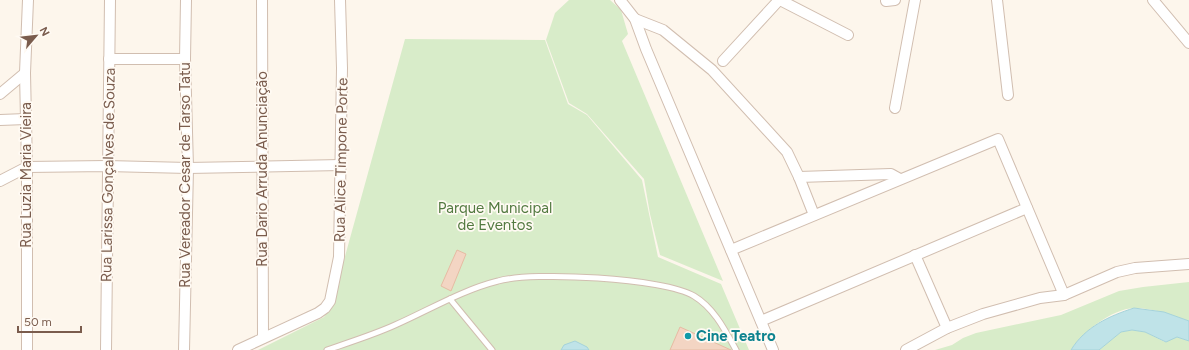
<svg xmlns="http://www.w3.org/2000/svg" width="1189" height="350" font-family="Figtree,sans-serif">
<rect width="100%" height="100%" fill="#fdf6ec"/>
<!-- green -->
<g fill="#d8ecc9">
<polygon points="569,0 610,0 621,10 628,34 622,41 723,281 660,255 650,214 644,179 587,114 569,103 546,40 555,13"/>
<polygon points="405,39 545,40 568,104 587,115 642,180 658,257 721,284 749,350 258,350 324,317 331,307"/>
<path d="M1189,282V321C1172,315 1153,308 1134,308C1112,309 1082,332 1071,350H935L952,345L963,338L976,333L1061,315L1119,291L1143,287Z"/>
<polygon points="1132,330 1145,332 1165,342 1177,337 1189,341 1189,350 1099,350 1121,332"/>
</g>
<!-- water -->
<g fill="#bfe3e8" stroke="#a5d3da">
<path d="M1134,308L1164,312L1189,321V341L1177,337L1166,342L1145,332L1132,330L1121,332L1099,350H1071C1085,327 1109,316 1134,308Z"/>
<polygon points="575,341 587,347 589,350 561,350 564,345"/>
</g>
<!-- building -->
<g fill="#f3d5c3" stroke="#e6bba3">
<polygon points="457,250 466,254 451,291 441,286"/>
<polygon points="680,327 731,350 670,350"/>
</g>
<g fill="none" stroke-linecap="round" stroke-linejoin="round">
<defs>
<g id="service">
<polyline points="450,299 492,350"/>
<path d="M327,350C350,342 373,335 395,325C429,310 462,290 498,281C533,271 664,278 694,296C714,308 725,330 736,350"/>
</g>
<g id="minor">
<polyline points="262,0 263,338"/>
<polyline points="620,0 635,19 646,49 773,350"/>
<polyline points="780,0 848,35"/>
<polyline points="997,0 1008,95"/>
<polyline points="1153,0 1189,43"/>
<polyline points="886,1 895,0"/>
<polyline points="635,19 663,30 712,70 787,152 799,177 814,215"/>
<polyline points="109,59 185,59"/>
<polyline points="723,61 779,0"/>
<polyline points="0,94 25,73"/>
<polyline points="895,108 915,0"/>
<polyline points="0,120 26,119"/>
<polyline points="799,177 891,174 900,179"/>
<polyline points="0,181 27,167 107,166 188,168 341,165"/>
<polyline points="731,250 998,139 1064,295"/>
<polyline points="915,255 947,328"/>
<polyline points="761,321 1027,208"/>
<polyline points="27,350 27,167 25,73 28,0"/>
<polyline points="106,350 110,0"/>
<polyline points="184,350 188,168 185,59 186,0"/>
<polyline points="238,350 318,313 325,308 330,301 339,257 342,68 340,0"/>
<polyline points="906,350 947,328 983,314 1040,298 1064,295 1117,272 1135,268 1189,264"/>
</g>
</defs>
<!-- service casing -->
<use href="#service" stroke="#d1beb0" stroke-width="7"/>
<!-- minor casing -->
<use href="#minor" stroke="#d1beb0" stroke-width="12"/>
<!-- service -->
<use href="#service" stroke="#fff" stroke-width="5"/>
<!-- minor -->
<use href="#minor" stroke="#fff" stroke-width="10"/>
</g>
<!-- markers -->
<circle fill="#0f9aa8" stroke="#fffaf3" stroke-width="1.5" cx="688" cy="336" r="4"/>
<g text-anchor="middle" stroke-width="3.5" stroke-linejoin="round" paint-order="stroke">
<!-- street labels -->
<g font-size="15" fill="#7a5c4d" stroke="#fffaf3">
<text transform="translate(341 160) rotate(-89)" y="5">Rua Alice Timpone Porte</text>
<text transform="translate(262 169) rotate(-90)" y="5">Rua Dario Arruda Anunciação</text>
<text transform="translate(26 175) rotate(-90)" y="5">Rua Luzia Maria Vieira</text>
<text transform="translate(108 175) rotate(-89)" y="5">Rua Larissa Gonçalves de Souza</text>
<text transform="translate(185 175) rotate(-90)" y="5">Rua Vereador Cesar de Tarso Tatu</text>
</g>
<!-- park labels -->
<g font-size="15" fill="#537a41" stroke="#fffaf3">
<text x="495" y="213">Parque Municipal<tspan x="495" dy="17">de Eventos</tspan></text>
</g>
<!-- culture labels -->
<g font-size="15" font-weight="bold" fill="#0d838f" stroke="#fffaf3" text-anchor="start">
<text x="696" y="341">Cine Teatro</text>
</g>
</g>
<!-- north arrow -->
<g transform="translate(36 36) rotate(62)" stroke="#fffaf3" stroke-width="3" paint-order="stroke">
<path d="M0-3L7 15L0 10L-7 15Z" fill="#7a5c4d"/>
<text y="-6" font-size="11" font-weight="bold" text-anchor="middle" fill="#7a5c4d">N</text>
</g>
<!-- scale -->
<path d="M18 326v6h63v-6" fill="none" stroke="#7a5c4d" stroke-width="2"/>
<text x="24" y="326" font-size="12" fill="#7a5c4d" stroke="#fffaf3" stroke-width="3" paint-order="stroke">50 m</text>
</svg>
